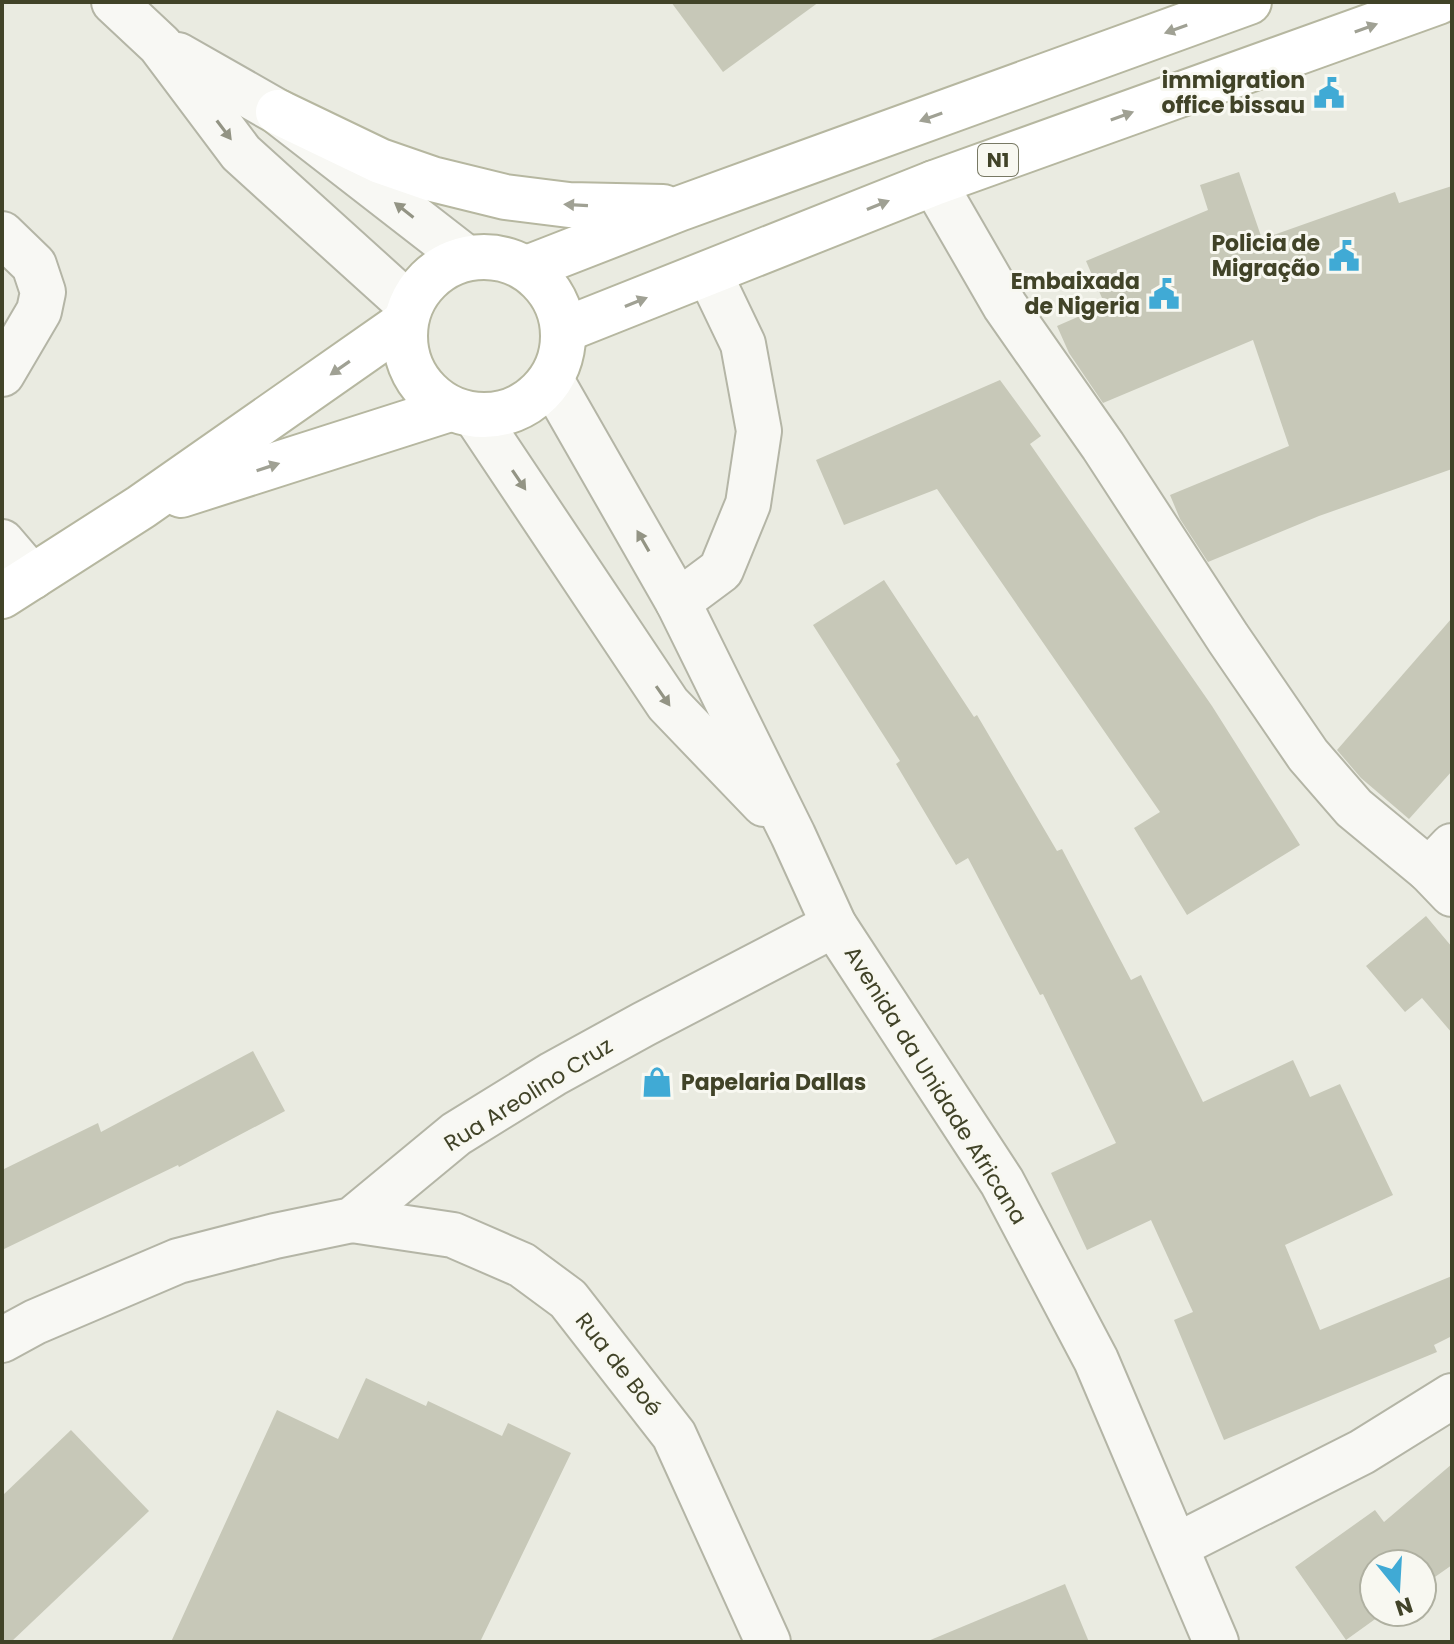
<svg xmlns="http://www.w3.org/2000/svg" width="1454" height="1644" font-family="Poppins,sans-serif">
<rect width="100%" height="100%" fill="#eaebe1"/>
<!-- building -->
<g fill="#c7c8b8">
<polygon points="671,2 819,2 723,72"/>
<polygon points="1239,172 1262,239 1395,192 1399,203 1452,186 1452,469 1319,516 1208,562 1180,519 1170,495 1289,446 1253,340 1103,403 1069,353 1057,326 1105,305 1086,261 1208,210 1200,185"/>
<polygon points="1000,380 1041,436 1030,444 1212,706 1300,845 1187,915 1134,828 1160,812 937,489 844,525 816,460"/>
<polygon points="884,580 974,717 977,715 1057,851 1062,849 1131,980 1141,975 1203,1102 1293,1060 1310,1097 1340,1084 1393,1195 1285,1245 1320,1330 1452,1276 1452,1336 1434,1345 1437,1352 1224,1440 1174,1320 1193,1312 1151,1220 1087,1250 1051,1173 1116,1143 1043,994 1040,995 968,858 956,865 896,764 900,761 813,625"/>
<polygon points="1452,618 1452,771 1409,819 1361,778 1337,750"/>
<polygon points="1426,916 1452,947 1452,1033 1422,998 1405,1012 1366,966"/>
<polygon points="253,1051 285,1111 179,1167 178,1165 2,1250 2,1170 98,1123 101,1132"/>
<polygon points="366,1378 426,1406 428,1401 502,1436 508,1423 571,1453 480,1642 171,1642 277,1410 338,1439"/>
<polygon points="71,1430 149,1511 11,1642 2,1642 2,1496"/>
<polygon points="1452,1464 1452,1565 1422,1586 1422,1564 1374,1564 1374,1612 1385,1612 1346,1640 1295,1567 1375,1510 1384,1522"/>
<polygon points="1065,1584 1089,1642 928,1642 928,1641"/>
</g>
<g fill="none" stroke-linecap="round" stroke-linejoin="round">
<defs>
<g id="minor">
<polyline points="114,2 160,45 241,153 409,305"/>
<polyline points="178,55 278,112 466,258"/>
<polyline points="934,183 1005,306 1103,446 1228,638 1308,755 1354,808 1429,870"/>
<polyline points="2,234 34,265 43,292 39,311 2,374"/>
<polyline points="551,380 678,602 793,835 834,925 1002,1182 1096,1360 1216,1642"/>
<polyline points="475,415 668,704 764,804"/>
<polyline points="2,542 32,577"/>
<polyline points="678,602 721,570 748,504 759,431 743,344 709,273"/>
<polyline points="1452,846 1429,870 1452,894"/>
<polyline points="352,1220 453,1235 522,1265 568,1299 674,1435 768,1642"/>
<polyline points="2,1340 35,1322 178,1261 275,1236 352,1220 456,1134 553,1074 644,1024 834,925"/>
<polyline points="1176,1546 1362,1452 1452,1396"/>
</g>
<g id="major">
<polyline points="278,112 380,161 432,179 505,197 569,205 663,207"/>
<circle cx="484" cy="336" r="79"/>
<polyline points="527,268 681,208 1249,2"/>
<polyline points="564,330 934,183 1438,2"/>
<polyline points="181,495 450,409"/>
<polyline points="2,596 141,507 404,323"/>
</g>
</defs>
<!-- minor casing -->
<use href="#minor" stroke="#b4b5a6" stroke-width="48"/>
<!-- major casing -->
<use href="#major" stroke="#b6b7a0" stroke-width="48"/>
<!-- minor -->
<use href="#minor" stroke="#f8f8f4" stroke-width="44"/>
<!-- major -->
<use href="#major" stroke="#fff" stroke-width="44"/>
</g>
<!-- one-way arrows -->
<defs><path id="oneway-solid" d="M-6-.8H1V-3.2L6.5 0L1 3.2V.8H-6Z" transform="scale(2)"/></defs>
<g fill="#a0a194">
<use href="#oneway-solid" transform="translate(1366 28) rotate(-20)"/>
<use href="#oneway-solid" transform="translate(1176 29) rotate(160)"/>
<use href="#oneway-solid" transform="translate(1122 116) rotate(-20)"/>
<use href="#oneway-solid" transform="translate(931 117) rotate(160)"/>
<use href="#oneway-solid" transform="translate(576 205) rotate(-177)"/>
<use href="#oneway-solid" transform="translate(878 205) rotate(-22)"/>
<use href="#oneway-solid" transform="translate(636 302) rotate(-22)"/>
<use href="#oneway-solid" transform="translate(340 368) rotate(145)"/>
<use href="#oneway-solid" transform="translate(268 467) rotate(-18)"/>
</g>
<g fill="#939484">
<use href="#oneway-solid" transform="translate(224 130) rotate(53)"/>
<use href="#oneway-solid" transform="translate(404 210) rotate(-142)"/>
<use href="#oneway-solid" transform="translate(519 480) rotate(56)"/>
<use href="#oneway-solid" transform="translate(643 541) rotate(-120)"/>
<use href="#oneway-solid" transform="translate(663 696) rotate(55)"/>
</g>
<!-- icons -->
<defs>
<symbol id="civic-bare" viewBox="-9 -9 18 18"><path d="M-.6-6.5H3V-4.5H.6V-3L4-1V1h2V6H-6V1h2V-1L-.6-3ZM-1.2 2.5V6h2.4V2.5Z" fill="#40aad5" stroke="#f8f8f1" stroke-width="2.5" paint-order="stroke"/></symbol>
<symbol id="shop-bare" viewBox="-9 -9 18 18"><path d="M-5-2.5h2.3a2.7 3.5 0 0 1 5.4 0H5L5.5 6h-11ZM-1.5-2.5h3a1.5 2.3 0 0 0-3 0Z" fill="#40aad5" stroke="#f8f8f1" stroke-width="2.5" paint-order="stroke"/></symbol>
</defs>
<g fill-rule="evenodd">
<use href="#civic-bare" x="1307" y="71" width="44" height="44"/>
<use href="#civic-bare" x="1322" y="234" width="44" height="44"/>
<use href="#civic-bare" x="1142" y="272" width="44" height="44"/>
<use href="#shop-bare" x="635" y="1060" width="44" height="44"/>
</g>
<g text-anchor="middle" stroke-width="6" stroke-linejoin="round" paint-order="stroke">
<!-- shield labels -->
<rect fill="#f8f8f1" stroke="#787964" stroke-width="2" x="978" y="144" width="40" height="32" rx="6"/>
<g font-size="20" font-weight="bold" fill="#414328">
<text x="998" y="167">N1</text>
</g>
<!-- poi labels -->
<g font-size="22" font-weight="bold" fill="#414328" stroke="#f8f8f1" text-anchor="end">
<text x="1305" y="88">immigration<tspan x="1305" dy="25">office bissau</tspan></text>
<text x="1320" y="251">Policia de<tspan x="1320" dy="25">Migração</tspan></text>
<text x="1140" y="289">Embaixada<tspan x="1140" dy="25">de Nigeria</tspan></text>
<text x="681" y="1090" text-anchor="start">Papelaria Dallas</text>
</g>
<!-- street labels -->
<g font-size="22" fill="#414328" stroke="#f8f8f1">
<text transform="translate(936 1085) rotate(58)" y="8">Avenida da Unidade Africana</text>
<text transform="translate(528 1094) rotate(-32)" y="8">Rua Areolino Cruz</text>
<text transform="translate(619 1364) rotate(52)" y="8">Rua de Boé</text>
</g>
</g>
<!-- border -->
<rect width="1454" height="1644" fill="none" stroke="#414328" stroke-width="8"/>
<!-- north arrow -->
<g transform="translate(1398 1588) rotate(162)"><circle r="38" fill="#f8f8f1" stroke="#afb0a1" stroke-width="2"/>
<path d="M0-6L14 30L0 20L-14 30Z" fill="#40aad5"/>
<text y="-12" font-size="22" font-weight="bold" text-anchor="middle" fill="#414328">N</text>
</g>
</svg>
